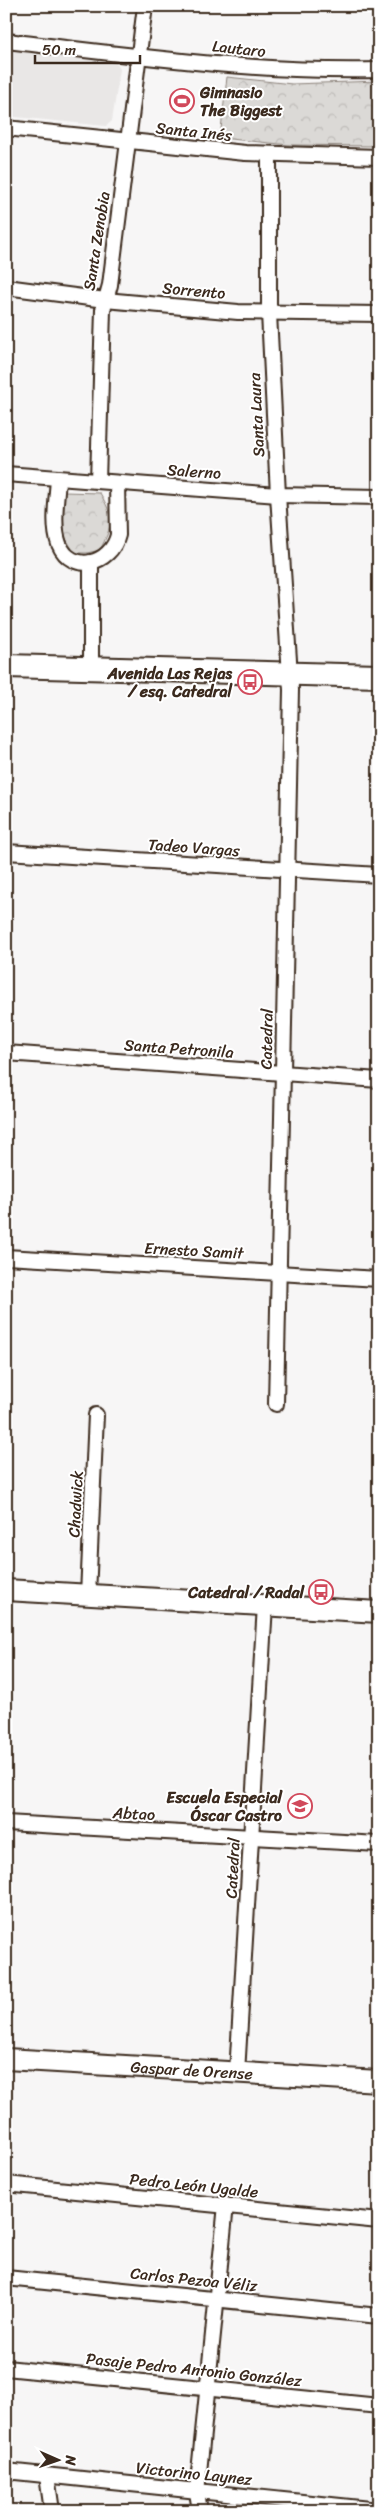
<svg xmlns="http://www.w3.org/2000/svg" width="385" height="2517" font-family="Sriracha,sans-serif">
<defs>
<pattern id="park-crowns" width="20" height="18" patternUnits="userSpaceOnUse" patternTransform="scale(1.25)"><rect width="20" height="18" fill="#dbd9d6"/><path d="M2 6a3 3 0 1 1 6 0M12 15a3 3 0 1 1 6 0" fill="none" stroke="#bdbab7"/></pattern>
</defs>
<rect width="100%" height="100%" fill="#f7f6f6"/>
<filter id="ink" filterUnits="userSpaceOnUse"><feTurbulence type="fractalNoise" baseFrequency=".02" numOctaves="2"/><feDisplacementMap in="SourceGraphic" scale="10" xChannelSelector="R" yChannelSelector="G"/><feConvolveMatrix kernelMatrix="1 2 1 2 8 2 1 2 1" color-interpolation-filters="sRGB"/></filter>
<g filter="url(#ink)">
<!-- built -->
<polygon fill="#e9e7e6" points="6,50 116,63 120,69 112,121 106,126 6,116"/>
<!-- park -->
<g fill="url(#park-crowns)" stroke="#8b827a">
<polygon points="227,77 292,84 379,81 379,146 290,145 220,138"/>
<path d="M64,492L100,493C114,517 113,525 100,550L87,553H75C58,529 58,519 64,492Z"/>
</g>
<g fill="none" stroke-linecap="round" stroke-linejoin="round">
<defs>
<g id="street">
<path d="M6,41C130,55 254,73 379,70"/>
<polyline points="6,128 245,153 379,157"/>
<polyline points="269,154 269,313 278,495 291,690 276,1404"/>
<polyline points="6,287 105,300 238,312 379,314"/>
<polyline points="6,474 278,495 379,497"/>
<path d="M58,478C57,498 52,525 59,544C72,575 111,564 118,535L117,483"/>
<polyline points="98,481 103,310 110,285 145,6"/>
<polyline points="91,668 91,562"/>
<polyline points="6,852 379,875"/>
<polyline points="6,1053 379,1080"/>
<polyline points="6,1257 379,1279"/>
<polyline points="88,1595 96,1415"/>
<polyline points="6,1823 379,1844"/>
<polyline points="237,2073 265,1605"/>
<polyline points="6,2184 379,2221"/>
<polyline points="6,2278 379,2316"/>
<polyline points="6,2368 379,2406"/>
<polyline points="6,2471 379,2510"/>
<polyline points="47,2476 52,2511"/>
<polyline points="200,2511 197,2492 226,2205"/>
</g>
<g id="secondary">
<polyline points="6,1590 379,1612"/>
<path id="s1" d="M6,2059L379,2081"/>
</g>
<polyline id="primary" points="6,666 379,676"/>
</defs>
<!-- street casing -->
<use href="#street" stroke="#3b2a1e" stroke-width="18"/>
<!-- secondary casing -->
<use href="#secondary" stroke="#3b2a1e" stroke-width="24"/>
<!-- primary casing -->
<use href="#primary" stroke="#3b2a1e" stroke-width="26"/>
<!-- street -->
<use href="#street" stroke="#fff" stroke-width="14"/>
<!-- secondary -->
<use href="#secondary" stroke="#fff" stroke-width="20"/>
<!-- primary -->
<use href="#primary" stroke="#fff" stroke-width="22"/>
</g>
</g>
<!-- icons -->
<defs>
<symbol id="stadium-ring" viewBox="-11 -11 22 22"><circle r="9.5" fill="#fff" stroke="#d1495b" stroke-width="1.5"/><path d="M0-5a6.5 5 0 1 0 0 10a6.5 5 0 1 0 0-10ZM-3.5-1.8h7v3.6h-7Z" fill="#d1495b"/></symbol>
<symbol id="bus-ring" viewBox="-11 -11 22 22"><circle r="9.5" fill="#fff" stroke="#d1495b" stroke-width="1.5"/><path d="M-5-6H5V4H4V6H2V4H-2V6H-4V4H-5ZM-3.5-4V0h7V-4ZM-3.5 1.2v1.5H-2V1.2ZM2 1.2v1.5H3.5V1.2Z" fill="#d1495b"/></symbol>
<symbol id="school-ring" viewBox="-11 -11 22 22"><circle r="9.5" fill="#fff" stroke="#d1495b" stroke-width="1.5"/><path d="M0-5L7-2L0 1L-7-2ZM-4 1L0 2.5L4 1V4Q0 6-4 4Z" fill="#d1495b"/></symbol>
</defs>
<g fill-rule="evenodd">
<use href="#stadium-ring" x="168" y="87" width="28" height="28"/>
<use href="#bus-ring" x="236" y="668" width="28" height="28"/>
<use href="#bus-ring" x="307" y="1578" width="28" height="28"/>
<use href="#school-ring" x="286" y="1792" width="28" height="28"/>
</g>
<g text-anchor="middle" stroke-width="4" stroke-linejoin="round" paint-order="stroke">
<!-- street labels -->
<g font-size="16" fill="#3b2a1e" stroke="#fff">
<text transform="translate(239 48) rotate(6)" y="6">Lautaro</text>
<text transform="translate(194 131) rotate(6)" y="6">Santa Inés</text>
<text transform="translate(96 241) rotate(-81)" y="6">Santa Zenobia</text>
<text transform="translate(194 290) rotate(5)" y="6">Sorrento</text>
<text transform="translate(256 415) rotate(-93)" y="6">Santa Laura</text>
<text transform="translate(194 471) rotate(4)" y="6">Salerno</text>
<text transform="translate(194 847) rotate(4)" y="6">Tadeo Vargas</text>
<text transform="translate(266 1039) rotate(-89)" y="6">Catedral</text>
<text transform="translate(179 1048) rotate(4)" y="6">Santa Petronila</text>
<text transform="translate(194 1250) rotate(3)" y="6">Ernesto Samit</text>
<text transform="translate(75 1504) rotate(-87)" y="6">Chadwick</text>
<text transform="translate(134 1813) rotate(3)" y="6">Abtao</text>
<text transform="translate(232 1868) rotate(-87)" y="6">Catedral</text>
<text dy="6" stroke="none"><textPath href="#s1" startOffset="186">Gaspar de Orense</textPath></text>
<text transform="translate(194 2185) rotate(6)" y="6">Pedro León Ugalde</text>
<text transform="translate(194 2279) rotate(6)" y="6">Carlos Pezoa Véliz</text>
<text transform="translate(194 2369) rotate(6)" y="6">Pasaje Pedro Antonio González</text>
<text transform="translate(194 2473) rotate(6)" y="6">Victorino Laynez</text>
</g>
<!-- poi labels -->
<g font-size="16" font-weight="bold" fill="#3b2a1e" stroke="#fff" text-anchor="end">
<text x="200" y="98" text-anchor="start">Gimnasio<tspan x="200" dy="18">The Biggest</tspan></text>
<text x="232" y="679">Avenida Las Rejas<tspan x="232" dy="18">/ esq. Catedral</tspan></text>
<text x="304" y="1598">Catedral / Radal</text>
<text x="282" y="1803">Escuela Especial<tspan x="282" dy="18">Óscar Castro</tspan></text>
</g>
</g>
<!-- margin -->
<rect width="385" height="2517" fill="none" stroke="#fff" stroke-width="25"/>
<rect x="12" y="12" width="360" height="2492" fill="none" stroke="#3b2a1e" stroke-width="2" filter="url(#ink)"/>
<!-- north arrow -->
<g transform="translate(58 2460) rotate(92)" stroke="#ffffff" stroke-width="4" paint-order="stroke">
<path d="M0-4L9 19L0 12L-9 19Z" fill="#3b2a1e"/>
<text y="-8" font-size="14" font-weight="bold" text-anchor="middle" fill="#3b2a1e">N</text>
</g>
<!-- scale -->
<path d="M35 55v8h105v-8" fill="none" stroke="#3b2a1e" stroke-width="2.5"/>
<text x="42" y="55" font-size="15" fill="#3b2a1e" stroke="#ffffff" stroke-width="4" paint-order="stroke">50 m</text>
</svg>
